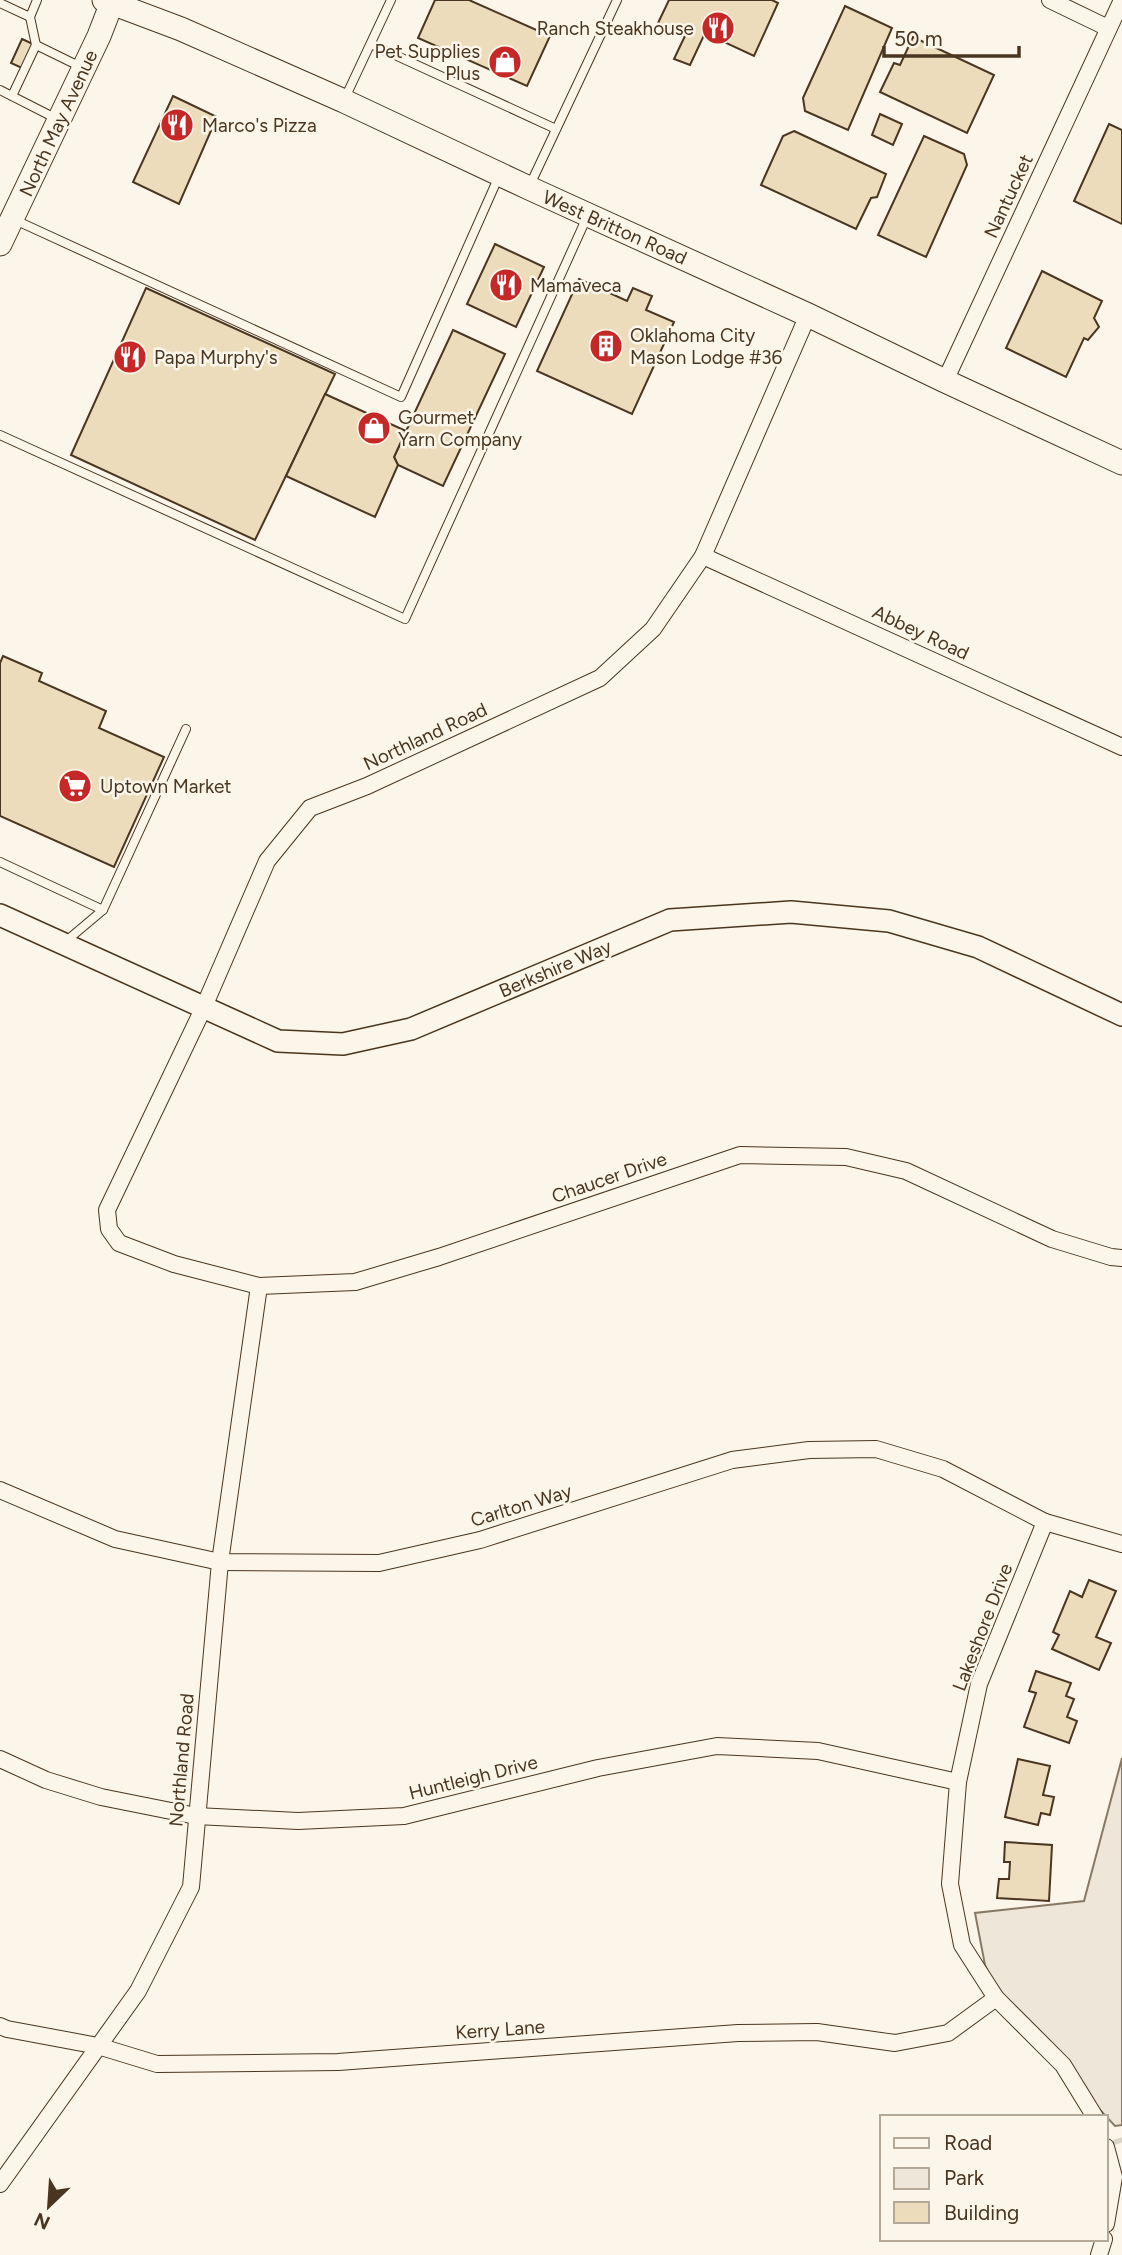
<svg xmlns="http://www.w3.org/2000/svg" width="1122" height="2255" font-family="Figtree,sans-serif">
<rect width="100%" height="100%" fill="#fbf6e9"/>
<!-- green -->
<polygon fill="#ede6d9" stroke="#887966" stroke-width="2" points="1122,1758 1122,2125 1115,2126 1001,2004 985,1965 975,1913 1084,1901"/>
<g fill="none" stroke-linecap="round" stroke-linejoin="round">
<!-- stream -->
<polyline stroke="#dcd4c6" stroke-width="5" points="1115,2142 1122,2140"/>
</g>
<!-- building -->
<g fill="#ecdcbc" stroke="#4a3520" stroke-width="2">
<polygon points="435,0 469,0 550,36 527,86 418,38"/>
<polygon points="669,0 772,0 778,3 754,56 705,33 690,65 674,59 685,36 658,23"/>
<polygon points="845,6 892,28 848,130 805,111 803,98"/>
<polygon points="913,37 994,75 967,133 880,92 894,63 900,65"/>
<polygon points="22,39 33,44 22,68 11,63"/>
<polygon points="173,96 217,117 179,204 133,182"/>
<polygon points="880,114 902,124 893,145 872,135"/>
<polygon points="1109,124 1122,130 1122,224 1074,201"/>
<polygon points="794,131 886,174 877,197 871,198 856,229 761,185 783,136"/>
<polygon points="924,136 964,154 967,165 926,257 878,235"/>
<polygon points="495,244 544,267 516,327 467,304"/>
<polygon points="1042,271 1102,301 1094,318 1099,327 1088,340 1084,338 1066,377 1006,348"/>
<polygon points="579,279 627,301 633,288 652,296 646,310 674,322 632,414 537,371"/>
<polygon points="146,288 335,374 255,540 71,455"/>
<polygon points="453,330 505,354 443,486 398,465 394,457"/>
<polygon points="325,394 406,431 394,457 398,465 375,517 286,476"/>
<polygon points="3,656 42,673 39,681 106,711 99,728 164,757 114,867 0,816 0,663"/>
<polygon points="1089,1580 1116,1591 1096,1637 1111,1643 1099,1670 1052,1649 1059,1635 1053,1632 1070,1591 1082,1597"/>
<polygon points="1036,1671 1071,1683 1066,1696 1074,1699 1067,1717 1077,1721 1069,1743 1024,1727 1036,1693 1029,1691"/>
<polygon points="1018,1759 1050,1766 1043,1795 1054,1797 1050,1815 1041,1813 1038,1825 1005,1817"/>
<polygon points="1005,1842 1052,1845 1049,1901 997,1898 999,1879 1009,1879 1010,1862 1004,1862"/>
</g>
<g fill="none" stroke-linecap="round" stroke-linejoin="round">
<defs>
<g id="service">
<polyline points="0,3 30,17"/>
<polyline points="371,44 556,129"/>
<polyline points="36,45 30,17 37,0"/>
<polyline points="0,90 57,119"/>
<polyline points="12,96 36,45 81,67"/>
<polyline points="345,98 391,0"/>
<polyline points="529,187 617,0"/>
<polyline points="15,220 401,397 499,176"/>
<polyline points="0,435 405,619 587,217"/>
<polyline points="0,862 103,910"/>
<polyline points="65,942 103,910 186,729"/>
</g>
<g id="minor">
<polyline points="1050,0 1108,28"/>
<polyline points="808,315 703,556 653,629 600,678 367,786 310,808 267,861 203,1009 107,1210 109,1229 119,1243 174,1264 259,1286 355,1282 439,1257 740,1155 846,1157 906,1171 1052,1239 1111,1257 1122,1258"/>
<polyline points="945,381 1122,0"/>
<polyline points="703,556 1122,747"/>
<polyline points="0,1490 115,1539 220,1562 379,1563 480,1540 732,1460 809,1450 876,1449 943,1469 1045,1522"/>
<polyline points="0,1759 46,1780 101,1797 196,1816 298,1821 404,1816 598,1768 717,1746 818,1751 958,1782"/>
<polyline points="0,2026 7,2029 98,2046 157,2064 338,2062 738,2033 817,2032 895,2043 948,2033 996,1998"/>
<polyline points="1095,2117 1063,2065 996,1998 962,1945 950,1884 958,1782 979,1684 1045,1522 1122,1544"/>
<polyline points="1106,2147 1114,2177 1106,2224"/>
<polyline points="0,2184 138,1991 191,1887 220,1562 259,1286"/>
<polyline points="1099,2255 1104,2239"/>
</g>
<polyline id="tertiary" points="0,915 278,1041 343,1044 411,1029 670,920 791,912 889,921 978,947 1122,1015"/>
<g id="secondary">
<polyline points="104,0 181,29 344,101 529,188 808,315 945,381 1122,463"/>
<polyline points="0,244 99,36 113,0"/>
</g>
</defs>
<!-- service casing -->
<use href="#service" stroke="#4a3520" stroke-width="10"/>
<!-- minor casing -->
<use href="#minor" stroke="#4a3520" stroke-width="18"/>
<!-- tertiary casing -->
<use href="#tertiary" stroke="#4a3520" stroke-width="24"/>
<!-- secondary casing -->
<use href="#secondary" stroke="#4a3520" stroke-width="25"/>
<!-- service -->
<use href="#service" stroke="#fbf6e9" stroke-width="8"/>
<!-- minor -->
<use href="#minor" stroke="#fbf6e9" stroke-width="16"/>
<!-- tertiary -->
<use href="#tertiary" stroke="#fbf6e9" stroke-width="21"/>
<!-- secondary -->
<use href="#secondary" stroke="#fbf6e9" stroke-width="23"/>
</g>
<!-- icons -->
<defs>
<symbol id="restaurant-disc" viewBox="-11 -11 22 22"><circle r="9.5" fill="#c62828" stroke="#fbf6e9"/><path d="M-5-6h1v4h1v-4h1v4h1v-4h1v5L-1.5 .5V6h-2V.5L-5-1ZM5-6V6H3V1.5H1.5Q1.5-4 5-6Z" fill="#fff"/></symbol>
<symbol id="shop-disc" viewBox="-11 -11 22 22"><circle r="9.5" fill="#c62828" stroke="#fbf6e9"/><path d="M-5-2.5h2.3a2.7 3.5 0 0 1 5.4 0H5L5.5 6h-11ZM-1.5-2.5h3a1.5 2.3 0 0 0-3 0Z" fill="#fff"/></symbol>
<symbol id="building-disc" viewBox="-11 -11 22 22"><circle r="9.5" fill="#c62828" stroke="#fbf6e9"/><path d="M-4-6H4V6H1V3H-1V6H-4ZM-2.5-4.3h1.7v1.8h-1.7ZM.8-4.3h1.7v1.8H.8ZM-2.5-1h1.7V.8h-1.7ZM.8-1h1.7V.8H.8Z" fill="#fff"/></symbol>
<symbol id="supermarket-disc" viewBox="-11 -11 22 22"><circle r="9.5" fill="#c62828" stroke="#fbf6e9"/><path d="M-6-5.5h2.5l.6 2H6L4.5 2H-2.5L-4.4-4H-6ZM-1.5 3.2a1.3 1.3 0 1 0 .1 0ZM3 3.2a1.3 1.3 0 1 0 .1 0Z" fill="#fff"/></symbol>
</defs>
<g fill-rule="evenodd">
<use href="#restaurant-disc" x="699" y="9" width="38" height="38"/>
<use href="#shop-disc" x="486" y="43" width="38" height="38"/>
<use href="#restaurant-disc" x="158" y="106" width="38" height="38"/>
<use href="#restaurant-disc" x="487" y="266" width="38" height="38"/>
<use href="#building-disc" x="587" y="327" width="38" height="38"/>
<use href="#restaurant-disc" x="111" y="338" width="38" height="38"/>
<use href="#shop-disc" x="355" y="409" width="38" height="38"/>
<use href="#supermarket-disc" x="56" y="767" width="38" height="38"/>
</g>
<g text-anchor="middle" stroke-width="5" stroke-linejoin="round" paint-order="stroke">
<!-- poi labels -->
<g font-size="19" fill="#4a3520" stroke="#fbf6e9" text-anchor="start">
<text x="694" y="35" text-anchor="end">Ranch Steakhouse</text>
<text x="480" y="58" text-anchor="end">Pet Supplies<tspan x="480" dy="22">Plus</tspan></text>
<text x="202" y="132">Marco's Pizza</text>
<text x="530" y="292">Mamaveca</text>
<text x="630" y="342">Oklahoma City<tspan x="630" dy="22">Mason Lodge #36</tspan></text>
<text x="154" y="364">Papa Murphy's</text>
<text x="398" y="424">Gourmet<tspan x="398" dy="22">Yarn Company</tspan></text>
<text x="100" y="793">Uptown Market</text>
</g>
<!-- street labels -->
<g font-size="19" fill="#4a3520" stroke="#fbf6e9">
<text transform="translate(58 123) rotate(-65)" y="7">North May Avenue</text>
<text transform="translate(1008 196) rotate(-65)" y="7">Nantucket</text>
<text transform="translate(615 227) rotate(24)" y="7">West Britton Road</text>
<text transform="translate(921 632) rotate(25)" y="7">Abbey Road</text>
<text transform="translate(425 736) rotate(-25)" y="7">Northland Road</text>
<text transform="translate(555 968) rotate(-23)" y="7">Berkshire Way</text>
<text transform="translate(609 1177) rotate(-19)" y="7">Chaucer Drive</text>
<text transform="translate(521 1505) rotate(-17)" y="7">Carlton Way</text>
<text transform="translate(982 1627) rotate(-69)" y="7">Lakeshore Drive</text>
<text transform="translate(181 1760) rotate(-85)" y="7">Northland Road</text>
<text transform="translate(473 1777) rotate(-14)" y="7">Huntleigh Drive</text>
<text transform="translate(500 2029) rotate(-4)" y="7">Kerry Lane</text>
</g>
</g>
<!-- legend -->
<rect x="880" y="2115" width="228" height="126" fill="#fbf6e9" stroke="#b4a999" stroke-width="2"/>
<rect x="894" y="2138" width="35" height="10" fill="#fbf6e9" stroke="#b4a999" stroke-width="2"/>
<text x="944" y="2150" font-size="21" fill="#4a3520">Road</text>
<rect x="894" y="2168" width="35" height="21" fill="#ede6d9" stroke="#b4a999" stroke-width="2"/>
<text x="944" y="2185" font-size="21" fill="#4a3520">Park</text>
<rect x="894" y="2202" width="35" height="21" fill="#ecdcbc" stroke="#b4a999" stroke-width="2"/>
<text x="944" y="2220" font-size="21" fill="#4a3520">Building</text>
<!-- north arrow -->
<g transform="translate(49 2206) rotate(205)" stroke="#fbf6e9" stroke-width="5" paint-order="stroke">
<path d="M0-5L12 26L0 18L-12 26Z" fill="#4a3520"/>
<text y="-10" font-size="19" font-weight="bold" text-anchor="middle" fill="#4a3520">N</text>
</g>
<!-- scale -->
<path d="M884 46v10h135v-10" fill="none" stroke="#4a3520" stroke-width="3.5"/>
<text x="894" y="46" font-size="21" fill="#4a3520" stroke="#fbf6e9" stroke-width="5" paint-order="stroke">50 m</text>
</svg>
